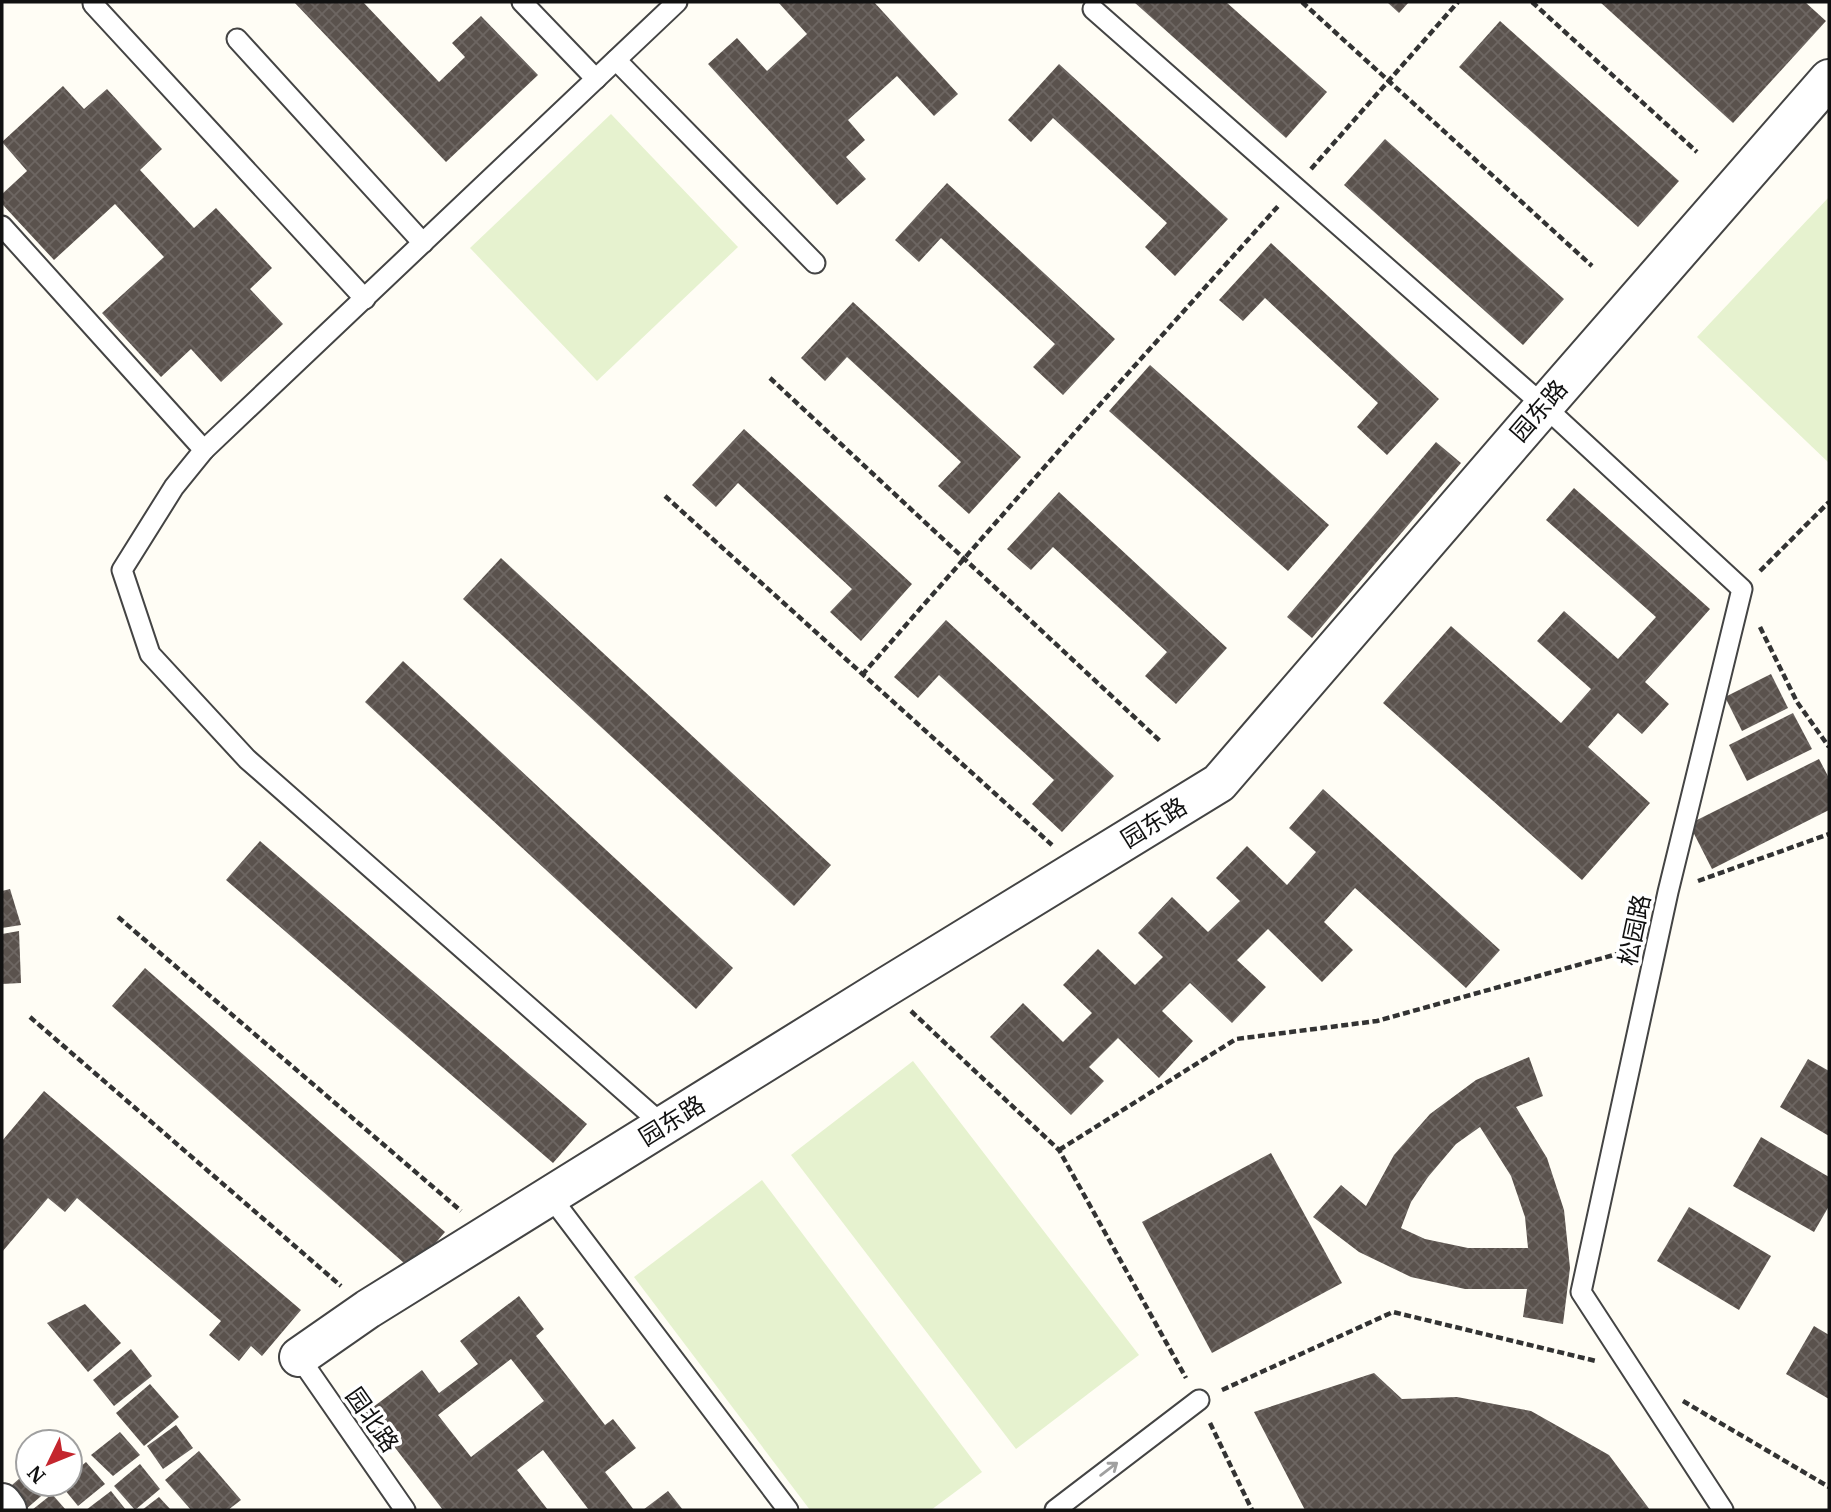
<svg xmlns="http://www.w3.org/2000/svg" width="1831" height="1512" font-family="Merriweather,'Noto Sans SC',serif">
<defs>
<pattern id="building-cross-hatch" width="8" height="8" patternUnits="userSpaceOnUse" patternTransform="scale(1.75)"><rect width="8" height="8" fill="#5a524d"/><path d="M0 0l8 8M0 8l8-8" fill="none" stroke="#6d6662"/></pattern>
</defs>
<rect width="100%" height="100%" fill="#fffdf5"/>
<!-- pitch -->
<g fill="#e6f2cf">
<polygon points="611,114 738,247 597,381 470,248"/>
<polygon points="1829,197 1829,463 1697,337"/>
<polygon points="913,1061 1139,1355 1016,1449 791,1155"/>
<polygon points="762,1180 982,1472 931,1510 810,1510 634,1277"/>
</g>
<!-- building -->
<g fill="url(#building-cross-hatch)" fill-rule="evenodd">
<polygon points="294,2 363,2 439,82 465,57 452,43 481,16 538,75 446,162"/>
<polygon points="778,2 874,2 958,94 934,116 897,76 848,120 865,140 846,157 866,179 837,205 708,64 737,38 767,71 807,34"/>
<polygon points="1134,2 1226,2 1327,92 1286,138"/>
<polygon points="1387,2 1409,2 1399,13"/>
<polygon points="1600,2 1805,2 1826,21 1733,123"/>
<polygon points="1500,21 1679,181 1638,227 1459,67"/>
<polygon points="1059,64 1228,219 1175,276 1145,247 1167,223 1053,118 1031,142 1008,120"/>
<polygon points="63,86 84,109 107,89 162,149 140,170 194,228 216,208 272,268 250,289 283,324 221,382 191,349 161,377 102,313 164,257 115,204 54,260 2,204 2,194 27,171 2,142"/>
<polygon points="1385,139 1564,299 1523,345 1344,185"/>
<polygon points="947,183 1115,339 1063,395 1033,367 1055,344 941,238 919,262 895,240"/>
<polygon points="1271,243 1439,399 1387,455 1357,427 1378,403 1265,298 1243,321 1219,300"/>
<polygon points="853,302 1021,457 969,514 938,486 961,462 847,357 825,381 801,358"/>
<polygon points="1150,365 1329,525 1288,571 1109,411"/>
<polygon points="744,429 912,584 861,641 830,612 852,589 738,483 716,507 692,485"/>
<polygon points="1436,442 1461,463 1312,638 1287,617"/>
<polygon points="1574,488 1710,609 1645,682 1669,704 1642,734 1618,713 1588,747 1650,803 1582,880 1383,703 1451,626 1561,723 1591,689 1537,641 1564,611 1618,659 1656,617 1546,520"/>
<polygon points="1059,492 1227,648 1176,704 1145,676 1167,652 1053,547 1031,570 1007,549"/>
<polygon points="501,558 831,865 794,906 463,599"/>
<polygon points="946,620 1114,776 1062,832 1032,804 1054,780 939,675 918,698 894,677"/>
<polygon points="403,661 733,968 696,1009 365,702"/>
<polygon points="1771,674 1788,708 1742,731 1725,697"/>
<polygon points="1793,713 1812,749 1747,781 1729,745"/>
<polygon points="1819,759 1829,778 1829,810 1712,869 1689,824"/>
<polygon points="1323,789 1500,950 1466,988 1355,888 1324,922 1353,950 1322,982 1268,929 1237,960 1266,987 1232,1023 1190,983 1162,1011 1193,1041 1159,1078 1118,1038 1089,1067 1104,1081 1071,1115 990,1037 1023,1003 1063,1042 1092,1013 1063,985 1098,949 1135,985 1163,957 1138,933 1172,897 1208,932 1240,901 1216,878 1247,846 1287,885 1316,852 1289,828"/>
<polygon points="260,841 587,1124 553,1163 226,880"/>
<polygon points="10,889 21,925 2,928 2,891"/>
<polygon points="19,931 21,983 2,984 2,934"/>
<polygon points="145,968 445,1232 412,1270 112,1006"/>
<path d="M1529,1057L1543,1096L1516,1107L1547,1158L1564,1210L1570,1268L1563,1324L1523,1317L1527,1289H1465L1411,1277L1359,1252L1313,1217L1341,1185L1366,1206L1394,1155L1430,1114L1476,1080ZM1480,1127L1511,1176L1525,1217L1528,1248H1468L1425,1239L1401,1228L1411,1202L1428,1177L1456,1144Z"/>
<polygon points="1808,1059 1829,1071 1829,1136 1780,1107"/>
<polygon points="44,1091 301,1310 262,1356 251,1346 239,1361 209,1335 221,1321 77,1198 65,1212 48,1198 2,1252 2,1141"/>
<polygon points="1761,1137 1829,1177 1829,1206 1814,1232 1733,1186"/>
<polygon points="1271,1153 1342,1283 1212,1353 1142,1222"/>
<polygon points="1689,1207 1771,1256 1739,1310 1657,1261"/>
<path d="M519,1296L544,1329L536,1336L605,1425L613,1419L636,1448L605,1472L634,1510H589L543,1450L517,1470L548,1510H443L393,1445L386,1451L360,1417L422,1370L439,1393L478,1364L460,1341ZM511,1359L544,1401L471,1457L438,1415Z"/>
<polygon points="85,1304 121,1343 88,1372 47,1323"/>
<polygon points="1814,1326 1829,1335 1829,1399 1786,1374"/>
<polygon points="131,1349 152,1376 114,1406 93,1380"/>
<polygon points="1374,1373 1402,1399 1457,1397 1531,1411 1609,1455 1650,1510 1305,1510 1254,1412"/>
<polygon points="150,1384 179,1417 144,1446 116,1413"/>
<polygon points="176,1425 193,1448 163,1469 147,1446"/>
<polygon points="120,1432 140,1455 113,1476 91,1455"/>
<polygon points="199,1451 241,1500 228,1510 191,1510 165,1480"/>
<polygon points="86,1462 105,1484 78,1506 60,1484 70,1484 70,1476"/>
<polygon points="140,1464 160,1489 135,1510 114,1486"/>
<polygon points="28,1471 28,1484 55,1484 25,1510 4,1492"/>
<polygon points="111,1491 126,1510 86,1510"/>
<polygon points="668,1491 683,1510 643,1510"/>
<polygon points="52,1494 66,1510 32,1510"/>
<polygon points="159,1497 171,1510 142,1510"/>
</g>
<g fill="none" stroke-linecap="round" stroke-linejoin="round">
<defs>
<g id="service">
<polyline points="522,2 596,79"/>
<polyline points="93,4 365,299"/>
<polyline points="1093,9 1544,406 1742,589 1668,892 1581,1292 1723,1510"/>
<polyline points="237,39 423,243"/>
<polyline points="616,60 815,263"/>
<polyline points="2,226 204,450 677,2"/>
<polyline points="204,450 174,487 122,570 150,654 247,759 664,1126"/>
<polyline points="550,1196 788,1510"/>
<polyline points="299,1357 405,1510"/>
<polyline points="1055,1510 1199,1400"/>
</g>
<g id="minor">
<polyline points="299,1357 368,1309 886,987 1219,783 1544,406 1829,79"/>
<polyline points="2,1503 7,1510"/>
</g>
</defs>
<!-- service casing -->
<use href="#service" stroke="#444" stroke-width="23"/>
<!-- minor casing -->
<use href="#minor" stroke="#444" stroke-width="42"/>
<!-- path -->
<g stroke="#333" stroke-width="4.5" stroke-dasharray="7 3.5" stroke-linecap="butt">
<polyline points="1302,2 1592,266"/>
<polyline points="1532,2 1697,152"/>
<polyline points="1311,169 1458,2"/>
<polyline points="770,378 1160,741"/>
<polyline points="665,496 1052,845"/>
<polyline points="1760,571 1829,502"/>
<polyline points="1760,627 1797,702 1829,747"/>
<polyline points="862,675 1077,430 1280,204"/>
<polyline points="1698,881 1829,834"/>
<polyline points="118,917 461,1211"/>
<polyline points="911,1011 1059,1150 1186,1378"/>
<polyline points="30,1017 341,1286"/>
<polyline points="1059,1150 1236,1039 1377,1021 1628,951"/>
<polyline points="1222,1390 1393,1312 1596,1361"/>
<polyline points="1683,1401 1829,1487"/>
<polyline points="1210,1423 1252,1510"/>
</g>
<!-- service -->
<use href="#service" stroke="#fff" stroke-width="19"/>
<!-- minor -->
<use href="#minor" stroke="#fff" stroke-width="38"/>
</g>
<!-- one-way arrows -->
<defs><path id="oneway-shaft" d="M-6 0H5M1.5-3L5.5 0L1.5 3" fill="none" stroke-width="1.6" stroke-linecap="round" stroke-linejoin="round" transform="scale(1.75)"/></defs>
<use stroke="#a0a0a0" href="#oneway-shaft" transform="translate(1109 1469) rotate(-37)"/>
<g text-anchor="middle" stroke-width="7" stroke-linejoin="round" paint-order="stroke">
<!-- street labels -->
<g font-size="24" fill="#111" stroke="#fff">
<text transform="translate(1539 411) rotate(-49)" y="8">园东路</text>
<text transform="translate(1154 823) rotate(-32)" y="8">园东路</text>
<text transform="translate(1635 930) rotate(-78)" y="8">松园路</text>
<text transform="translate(672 1121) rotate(-32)" y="8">园东路</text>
<text transform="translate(372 1420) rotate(55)" y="8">园北路</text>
</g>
</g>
<!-- border -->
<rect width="1831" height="1512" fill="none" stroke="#111111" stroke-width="7"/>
<!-- north arrow -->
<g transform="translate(49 1463) rotate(227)"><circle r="33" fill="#ffffff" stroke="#a0a0a0" stroke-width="2"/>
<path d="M0-5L12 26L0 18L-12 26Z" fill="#c4262e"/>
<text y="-10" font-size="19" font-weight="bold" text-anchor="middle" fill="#111111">N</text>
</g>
</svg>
